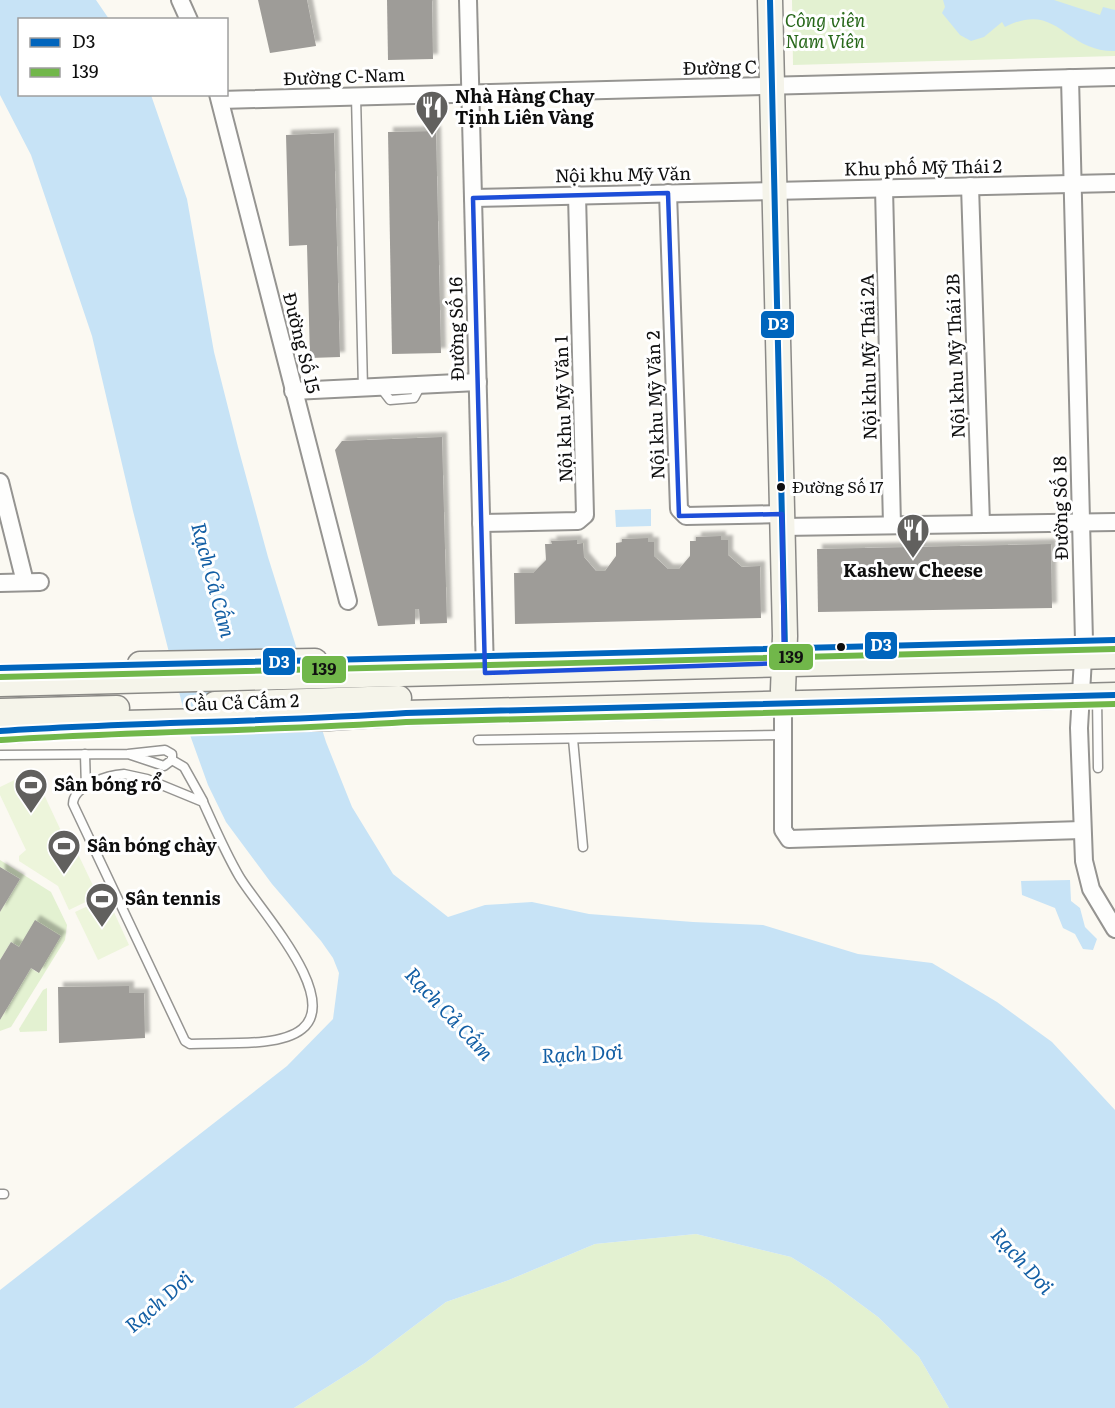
<svg xmlns="http://www.w3.org/2000/svg" width="1115" height="1408" font-family="Literata,serif">
<defs>
<filter id="shadow"><feDropShadow dx="5" dy="-5" stdDeviation="1.5" flood-color="#0004"/></filter>
</defs>
<rect width="100%" height="100%" fill="#fbf9f2"/>
<!-- green -->
<g fill="#e3f1d1">
<polygon points="792,0 1115,0 1115,56 793,65"/>
<polygon points="0,860 51,892 67,925 65,940 11,1027 0,1031 0,1020 31,968 38,973 19,947 11,942 0,960 0,912 20,879 0,867"/>
<polygon points="47,988 47,1031 20,1032 19,1029 43,990"/>
<polygon points="696,1234 791,1257 828,1280 878,1317 919,1357 949,1408 294,1408 365,1363 446,1302 509,1280 595,1244"/>
</g>
<!-- pitch -->
<g fill="#edf5db">
<polygon points="33,771 62,833 67,831 98,896 69,910 58,886 19,861 19,856 26,850 0,795 0,787"/>
<polygon points="107,897 129,945 98,960 75,912"/>
</g>
<!-- water -->
<g fill="#c7e3f6">
<polygon points="0,0 96,0 109,19 20,20 20,94 151,95 187,199 214,352 238,447 268,557 326,742 352,807 393,874 448,917 485,905 532,902 589,914 693,922 763,925 858,954 932,963 997,1002 1052,1042 1115,1110 1115,1408 949,1408 919,1357 878,1317 828,1280 791,1257 696,1234 595,1244 509,1280 446,1302 365,1363 294,1408 0,1408 0,1290 287,1066 333,1019 339,973 333,958 321,941 272,884 226,822 208,785 190,735 133,511 92,336 31,155 0,95"/>
<path d="M943,0H1054L1100,15L1103,7L1115,10V51C1064,52 1058,0 1005,27L1002,22L984,37L971,41L960,35L942,13L945,7Z"/>
<polygon points="651,509 651,526 616,527 615,510"/>
<polygon points="1070,880 1071,901 1080,908 1085,927 1097,939 1093,950 1083,949 1075,934 1063,928 1055,908 1022,895 1021,881"/>
</g>
<!-- building -->
<g fill="#9e9c98" filter="url(#shadow)">
<polygon points="258,0 307,0 316,46 270,53"/>
<polygon points="387,0 432,0 433,59 388,60"/>
<polygon points="436,131 441,353 392,354 388,132"/>
<polygon points="334,133 340,357 310,358 307,245 289,246 286,135"/>
<polygon points="442,437 447,623 420,624 419,609 415,609 415,624 378,626 335,450 342,441"/>
<polygon points="721,536 721,540 728,540 728,555 742,567 760,566 761,618 515,624 514,573 533,573 546,560 545,544 552,544 551,541 577,540 577,544 583,543 584,557 596,571 605,571 616,556 616,543 622,542 622,539 648,538 648,542 654,542 654,556 668,569 679,569 690,556 690,541 696,541 696,537"/>
<polygon points="1051,544 1052,608 818,612 817,549"/>
<polygon points="0,867 20,879 0,912"/>
<polygon points="35,920 61,936 39,973 31,968 0,1020 0,960 11,942 19,947"/>
<polygon points="129,986 129,993 144,993 145,1038 59,1043 58,987"/>
</g>
<g fill="none" stroke-linecap="round" stroke-linejoin="round">
<defs>
<g id="lane">
<polyline points="356,96 363,388"/>
<polyline points="380,387 390,400 414,398 421,385"/>
<polyline points="1097,696 1098,768"/>
<polyline points="573,739 583,847"/>
<polyline points="478,740 782,735"/>
<polyline points="85,754 86,788"/>
<polyline points="0,755 128,754 165,750 172,754 172,760 164,766 128,754"/>
<polyline points="172,760 184,767 203,801"/>
<path d="M124,774L147,779L203,802C214,826 225,852 239,876C257,907 342,997 302,1029C279,1048 220,1042 190,1044L185,1041L73,804C73,786 108,775 124,774Z"/>
<polyline points="0,1194 4,1194"/>
</g>
<g id="street">
<polyline points="180,0 189,20"/>
<polyline points="468,0 485,673"/>
<polyline points="1070,78 1084,641 1079,728 1084,861 1091,889 1115,929"/>
<polyline points="218,94 348,601"/>
<polyline points="220,100 1115,77"/>
<polyline points="970,186 981,524"/>
<polyline points="884,188 892,525"/>
<polyline points="668,193 679,509 686,516 782,514"/>
<polyline points="473,198 1115,183"/>
<polyline points="293,391 478,382"/>
<polyline points="0,482 25,582"/>
<polyline points="481,523 578,521 585,515 577,195"/>
<polyline points="782,527 1115,522"/>
<polyline points="0,583 40,582"/>
<polyline points="783,695 783,830 789,839 1082,830"/>
</g>
<g id="secondary">
<polyline points="770,0 785,636 783,690"/>
<polyline points="140,664 315,661"/>
<polyline points="0,684 1115,656"/>
<polyline points="215,704 399,698"/>
<polyline points="0,711 117,708"/>
<polyline points="0,731 124,723 328,718 406,713 1115,695"/>
</g>
</defs>
<!-- lane casing -->
<use href="#lane" stroke="#959491" stroke-width="11"/>
<!-- street casing -->
<use href="#street" stroke="#959491" stroke-width="20"/>
<!-- secondary casing -->
<use href="#secondary" stroke="#8b8a87" stroke-width="27"/>
<!-- lane -->
<use href="#lane" stroke="#fefefd" stroke-width="8"/>
<!-- street -->
<use href="#street" stroke="#fefefd" stroke-width="16"/>
<!-- secondary -->
<use href="#secondary" stroke="#f5f4ea" stroke-width="24"/>
<defs>
<g id="bus-1">
<polyline points="770,0 785,649"/>
<path d="M0,668C372,661 743,648 1115,640"/>
<path d="M0,731C135,722 271,722 406,713L1115,695"/>
</g>
<g id="bus-2">
<path d="M0,677C372,670 743,657 1115,649"/>
<path d="M1,740C136,731 271,731 406,722L1115,704"/>
</g>
</defs>
<!-- bus-1 casing -->
<use href="#bus-1" stroke="#fff" stroke-width="10"/>
<!-- bus-2 casing -->
<use href="#bus-2" stroke="#fff" stroke-width="10"/>
<!-- bus-1 -->
<use href="#bus-1" stroke="#0065bd" stroke-width="6"/>
<!-- bus-2 -->
<use href="#bus-2" stroke="#71b74a" stroke-width="6"/>
</g>
<!-- marked area -->
<path fill="none" stroke="#1d4ed8" stroke-width="4.5" stroke-linejoin="round" d="M668,193L679,516L782,514L784,663L485,673L473,198Z"/>
<!-- icons -->
<defs>
<symbol id="restaurant-pin" viewBox="-11 -11 22 30"><path d="M0 17L-7.5 6A9.5 9.5 0 1 1 7.5 6Z" fill="#61605e" stroke="#fff"/><path d="M-5-6h1v4h1v-4h1v4h1v-4h1v5L-1.5 .5V6h-2V.5L-5-1ZM5-6V6H3V1.5H1.5Q1.5-4 5-6Z" fill="#fff"/></symbol>
<symbol id="stadium-pin" viewBox="-11 -11 22 30"><path d="M0 17L-7.5 6A9.5 9.5 0 1 1 7.5 6Z" fill="#61605e" stroke="#fff"/><path d="M0-5a6.5 5 0 1 0 0 10a6.5 5 0 1 0 0-10ZM-3.5-1.8h7v3.6h-7Z" fill="#fff"/></symbol>
</defs>
<g fill-rule="evenodd">
<use href="#restaurant-pin" x="413" y="88" width="38" height="52"/>
<use href="#restaurant-pin" x="894" y="511" width="38" height="52"/>
<use href="#stadium-pin" x="12" y="766" width="38" height="52"/>
<use href="#stadium-pin" x="45" y="827" width="38" height="52"/>
<use href="#stadium-pin" x="83" y="880" width="38" height="52"/>
</g>
<!-- markers -->
<g fill="#0e0e0e" stroke="#fff" stroke-width="2">
<circle cx="781" cy="487" r="5"/>
<circle cx="841" cy="647" r="5"/>
</g>
<g text-anchor="middle" stroke-width="6" stroke-linejoin="round" paint-order="stroke">
<!-- bus labels -->
<g font-size="16" fill="#0e0e0e" stroke="#fff" text-anchor="start">
<text x="792" y="493">Đường Số 17</text>
</g>
<!-- park labels -->
<g font-size="18" font-style="italic" fill="#28681b" stroke="#fff">
<text x="825" y="27">Công viên<tspan x="825" dy="21">Nam Viên</tspan></text>
</g>
<!-- street labels -->
<g font-size="18" fill="#0e0e0e" stroke="#fff">
<text transform="translate(720 68) rotate(-1)" y="6">Đường C</text>
<text transform="translate(344 77) rotate(-2)" y="6">Đường C-Nam</text>
<text transform="translate(923 168) rotate(-1)" y="6">Khu phố Mỹ Thái 2</text>
<text transform="translate(623 175) rotate(-1)" y="6">Nội khu Mỹ Văn</text>
<text transform="translate(457 329) rotate(-91)" y="6">Đường Số 16</text>
<text transform="translate(301 343) rotate(76)" y="6">Đường Số 15</text>
<text transform="translate(956 356) rotate(-92)" y="6">Nội khu Mỹ Thái 2B</text>
<text transform="translate(869 357) rotate(-91)" y="6">Nội khu Mỹ Thái 2A</text>
<text transform="translate(656 405) rotate(-92)" y="6">Nội khu Mỹ Văn 2</text>
<text transform="translate(564 409) rotate(-92)" y="6">Nội khu Mỹ Văn 1</text>
<text transform="translate(1061 508) rotate(-91)" y="6">Đường Số 18</text>
<text transform="translate(242 703) rotate(-2)" y="6">Cầu Cả Cấm 2</text>
</g>
<!-- poi labels -->
<g font-size="18" font-weight="bold" fill="#0e0e0e" stroke="#fff" text-anchor="start">
<text x="455" y="103">Nhà Hàng Chay<tspan x="455" dy="21">Tịnh Liên Vàng</tspan></text>
<text x="913" y="577" text-anchor="middle">Kashew Cheese</text>
<text x="54" y="791">Sân bóng rổ</text>
<text x="87" y="852">Sân bóng chày</text>
<text x="125" y="905">Sân tennis</text>
</g>
<!-- water labels -->
<g font-size="20" font-style="italic" fill="#125ea4" stroke="#fff">
<text transform="translate(213 580) rotate(75)" y="7">Rạch Cả Cấm</text>
<text transform="translate(449 1014) rotate(47)" y="7">Rạch Cả Cấm</text>
<text transform="translate(582 1054) rotate(-3)" y="7">Rạch Dơi</text>
<text transform="translate(1022 1261) rotate(48)" y="7">Rạch Dơi</text>
<text transform="translate(159 1302) rotate(-41)" y="7">Rạch Dơi</text>
</g>
</g>
<g stroke="#fff" stroke-width="2">
<rect x="760" y="310" width="35" height="29" rx="6" fill="#0065bd"/>
<rect x="864" y="631" width="34" height="29" rx="6" fill="#0065bd"/>
<rect x="768" y="643" width="46" height="28" rx="6" fill="#71b74a"/>
<rect x="262" y="647" width="34" height="29" rx="6" fill="#0065bd"/>
<rect x="301" y="655" width="46" height="29" rx="6" fill="#71b74a"/>
</g>
<g font-size="16" text-anchor="middle" font-weight="bold" fill="#fff">
<text x="778" y="330">D3</text>
<text x="881" y="651">D3</text>
<text x="279" y="668">D3</text>
</g>
<g font-size="16" text-anchor="middle" font-weight="bold" fill="#111">
<text x="791" y="663">139</text>
<text x="324" y="675">139</text>
</g>
<!-- legend -->
<rect x="18" y="18" width="210" height="78" fill="#ffffff" stroke="#9f9f9f" stroke-width="1.5"/>
<rect x="30" y="38" width="30" height="9" fill="#0065bd" stroke="#9f9f9f" stroke-width="1.5"/>
<text x="72" y="48" font-size="18" fill="#0e0e0e">D3</text>
<rect x="30" y="68" width="30" height="9" fill="#71b74a" stroke="#9f9f9f" stroke-width="1.5"/>
<text x="72" y="78" font-size="18" fill="#0e0e0e">139</text>
</svg>
